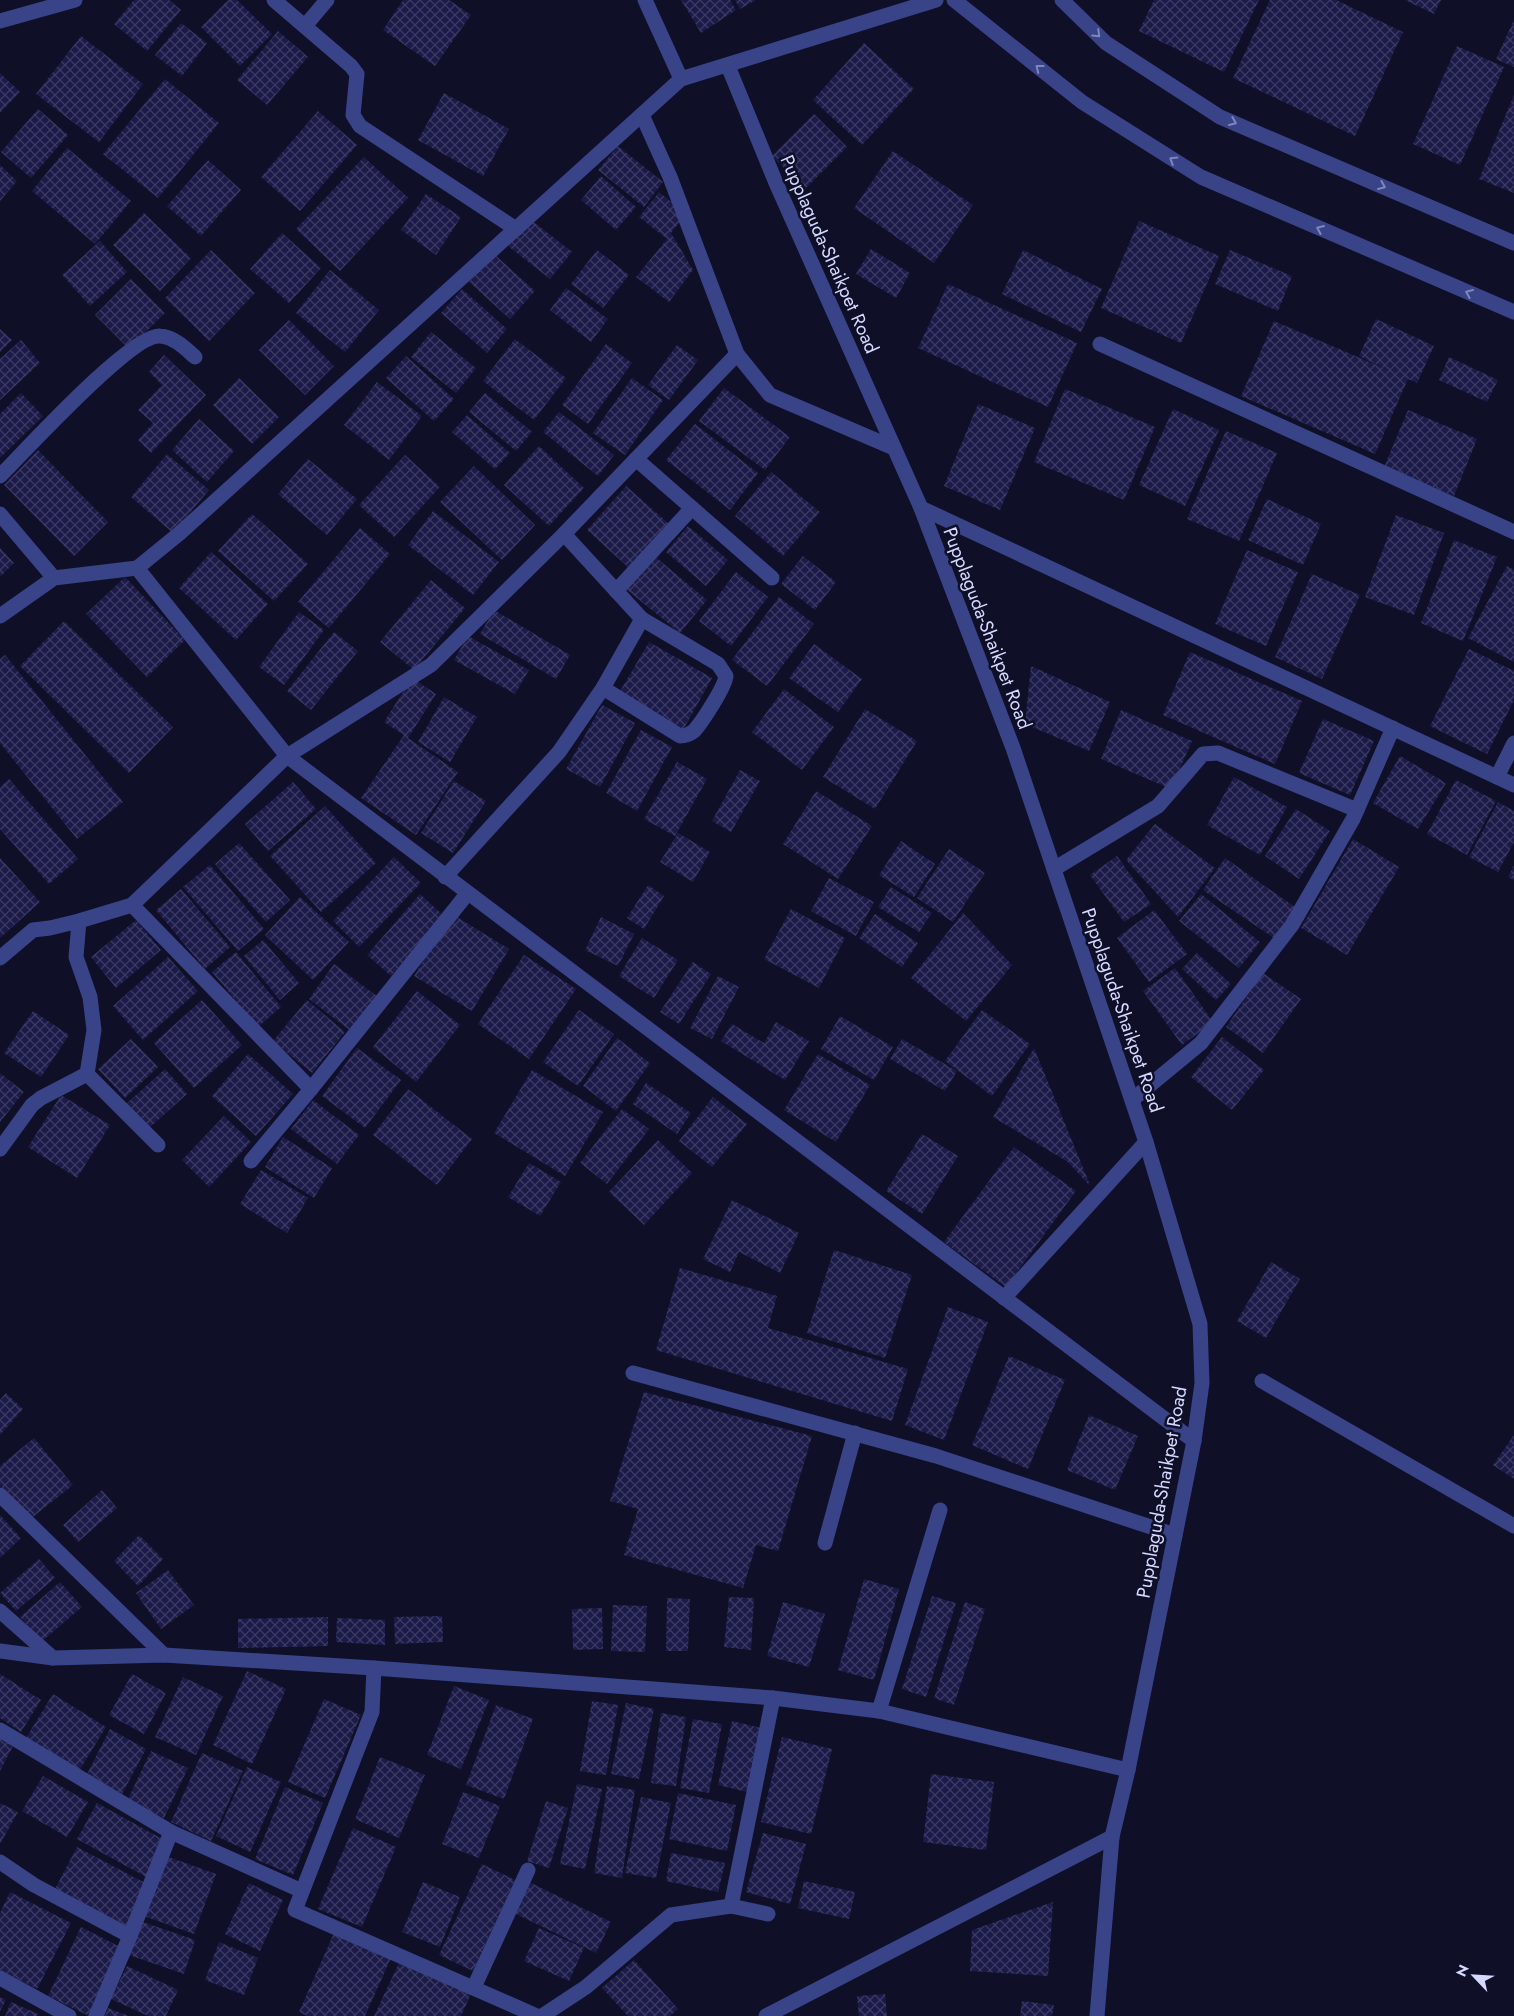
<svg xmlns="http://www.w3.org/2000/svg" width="1514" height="2016" font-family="Jost,sans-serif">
<defs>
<pattern id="building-cross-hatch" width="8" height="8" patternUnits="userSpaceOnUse" patternTransform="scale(1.25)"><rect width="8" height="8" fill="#1b1a49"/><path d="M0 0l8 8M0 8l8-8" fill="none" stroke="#3b3b64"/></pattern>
</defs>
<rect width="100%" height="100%" fill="#0f0f27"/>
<!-- building -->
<g fill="url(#building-cross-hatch)">
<polygon points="134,0 169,0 181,10 147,51 114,24"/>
<polygon points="228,0 237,0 272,34 240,66 201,27"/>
<polygon points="403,0 449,0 471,15 435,66 383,30"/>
<polygon points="681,0 730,0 736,10 701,33"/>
<polygon points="735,0 756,0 740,9"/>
<polygon points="1154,0 1259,0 1224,72 1139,31"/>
<polygon points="1270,0 1336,0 1403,32 1355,136 1233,78"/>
<polygon points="1405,0 1441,0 1434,14"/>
<polygon points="1514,20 1514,67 1496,59"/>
<polygon points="181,23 207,43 182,76 155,55"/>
<polygon points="278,31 308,57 267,105 237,80"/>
<polygon points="81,36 143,84 99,142 36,94"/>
<polygon points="864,43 914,89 862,145 813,100"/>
<polygon points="1457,46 1504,67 1460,165 1413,144"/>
<polygon points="0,73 20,92 0,113"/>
<polygon points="165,79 219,123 158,198 103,154"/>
<polygon points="444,93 509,129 483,176 418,140"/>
<polygon points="1514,95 1514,193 1479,179"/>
<polygon points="38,109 68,135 31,178 1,152"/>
<polygon points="318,111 357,145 300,211 261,177"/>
<polygon points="814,114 847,147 805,189 772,156"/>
<polygon points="618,146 663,182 644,207 598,170"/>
<polygon points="67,148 131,201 95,244 32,191"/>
<polygon points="893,151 973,205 934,263 854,208"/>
<polygon points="364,157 408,198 340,271 296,229"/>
<polygon points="208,160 241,190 201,236 167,206"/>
<polygon points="0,165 17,181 0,201"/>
<polygon points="601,176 636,207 616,230 581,200"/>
<polygon points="659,192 686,214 671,233 693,270 669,302 636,277 667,239 639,217"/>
<polygon points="426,194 461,217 436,255 401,230"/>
<polygon points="144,213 191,258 160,291 113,245"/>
<polygon points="530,219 572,252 550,279 508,246"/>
<polygon points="1139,221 1219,256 1181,343 1101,308"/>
<polygon points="282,233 321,268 289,303 250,269"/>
<polygon points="100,241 127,272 90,306 62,275"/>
<polygon points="871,249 910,273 896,298 856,274"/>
<polygon points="211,250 255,293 209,341 165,298"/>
<polygon points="597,250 629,275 603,308 571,284"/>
<polygon points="1023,250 1102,289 1081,332 1002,294"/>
<polygon points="1230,250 1292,276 1278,311 1215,284"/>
<polygon points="494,254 535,291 510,319 469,282"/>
<polygon points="330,270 379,310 345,352 296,313"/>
<polygon points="131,279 165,313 129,349 95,315"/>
<polygon points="948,284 1077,343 1048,407 918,348"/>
<polygon points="566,288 608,319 591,342 550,310"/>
<polygon points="462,289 507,329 487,353 441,313"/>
<polygon points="1376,319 1434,346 1417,383 1408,379 1375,454 1241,396 1274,321 1388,370 1359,356"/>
<polygon points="289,320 334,366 305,395 259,350"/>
<polygon points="0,329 12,340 0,352"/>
<polygon points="431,332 476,368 456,393 411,357"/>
<polygon points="515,339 566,378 534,420 483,381"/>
<polygon points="21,340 40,363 0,400 0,359"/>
<polygon points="606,344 632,363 588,424 562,405"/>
<polygon points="677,345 698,360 669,400 648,385"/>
<polygon points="164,355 206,395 151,453 138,440 153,423 138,410 162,385 149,372"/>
<polygon points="406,356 454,399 434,421 386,378"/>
<polygon points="1449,357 1498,380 1487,402 1439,380"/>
<polygon points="239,378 279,417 252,444 213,405"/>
<polygon points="632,378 663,400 625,455 593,433"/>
<polygon points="377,382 422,416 389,460 344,425"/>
<polygon points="724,388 790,437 765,470 699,421"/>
<polygon points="1065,389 1155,427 1124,500 1034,462"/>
<polygon points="21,393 43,416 0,458 0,414"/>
<polygon points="485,393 532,432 516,451 469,412"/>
<polygon points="978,404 1035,428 1000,510 944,486"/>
<polygon points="1173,409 1219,430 1185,506 1139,485"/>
<polygon points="1408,410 1477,439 1454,496 1384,467"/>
<polygon points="559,412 614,455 598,476 543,432"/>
<polygon points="467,415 510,453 495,469 452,432"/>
<polygon points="199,419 234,451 207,482 172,450"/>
<polygon points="695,424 758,473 730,510 666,460"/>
<polygon points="1226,431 1277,453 1239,541 1187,519"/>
<polygon points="539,446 584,488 549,526 504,485"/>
<polygon points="38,450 108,522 74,556 4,485"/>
<polygon points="167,454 209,490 173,533 131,497"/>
<polygon points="405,455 440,487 394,537 359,505"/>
<polygon points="308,459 357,499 327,535 278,494"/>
<polygon points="474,466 535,525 502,560 440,502"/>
<polygon points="771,472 820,512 783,556 735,516"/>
<polygon points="626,486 668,523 629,568 587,530"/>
<polygon points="1267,499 1321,524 1303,565 1248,540"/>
<polygon points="433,511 499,562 473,595 408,545"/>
<polygon points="252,514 308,564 274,601 218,551"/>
<polygon points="1396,515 1444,533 1414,615 1365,597"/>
<polygon points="688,526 728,560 706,586 666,552"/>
<polygon points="360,528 390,554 329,628 298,602"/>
<polygon points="1454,540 1497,557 1463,641 1421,623"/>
<polygon points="0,548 14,563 0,577"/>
<polygon points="1247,550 1298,572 1266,646 1215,624"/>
<polygon points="211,552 268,604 236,640 179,588"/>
<polygon points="653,555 707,600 680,633 626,589"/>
<polygon points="803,556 836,582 815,610 781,584"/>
<polygon points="1507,566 1514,570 1514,662 1468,638"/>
<polygon points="736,572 768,597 731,646 699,621"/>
<polygon points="1312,574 1360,595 1322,679 1275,657"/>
<polygon points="125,577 185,640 147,677 86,614"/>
<polygon points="431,580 465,608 414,670 380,642"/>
<polygon points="779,597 814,624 767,686 732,660"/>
<polygon points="494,610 570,655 556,679 480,634"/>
<polygon points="299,612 324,630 284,685 259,667"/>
<polygon points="64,621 173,727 129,773 20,666"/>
<polygon points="334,632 358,651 311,710 287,691"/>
<polygon points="468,636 529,670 515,694 454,660"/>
<polygon points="649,642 712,678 683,730 619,693"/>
<polygon points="814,644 862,679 838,712 789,678"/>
<polygon points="1469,649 1514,671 1514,700 1487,754 1430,726"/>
<polygon points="1190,652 1302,701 1275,764 1163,715"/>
<polygon points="5,655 123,802 77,839 0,743 0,659"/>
<polygon points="1031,666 1110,702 1089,751 1025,724"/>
<polygon points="412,678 436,694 408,738 458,772 416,835 361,798 404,735 384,722"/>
<polygon points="784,689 834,727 802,770 752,732"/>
<polygon points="444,697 477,717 450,762 418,742"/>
<polygon points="602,705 635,723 600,787 566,769"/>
<polygon points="865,709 917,741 875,809 823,777"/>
<polygon points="1121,710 1192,741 1171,789 1101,759"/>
<polygon points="1323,719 1374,741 1350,795 1299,773"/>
<polygon points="641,730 672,747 637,811 606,793"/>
<polygon points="1400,756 1446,783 1418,829 1373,803"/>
<polygon points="677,762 707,779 675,836 644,819"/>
<polygon points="740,770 760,781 731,832 712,821"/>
<polygon points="1234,777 1287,807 1260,855 1207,825"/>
<polygon points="9,779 78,859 49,884 0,829 0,787"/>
<polygon points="1456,780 1496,801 1467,855 1427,834"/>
<polygon points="454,781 486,801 453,853 421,833"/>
<polygon points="293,782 316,809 268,851 245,824"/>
<polygon points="816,791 872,826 838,879 783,844"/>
<polygon points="1498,802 1514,811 1514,842 1498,872 1469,857"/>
<polygon points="325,806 376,863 321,912 270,856"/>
<polygon points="1296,809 1330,831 1299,879 1265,856"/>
<polygon points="1155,824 1215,868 1178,917 1126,860"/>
<polygon points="678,833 710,852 693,882 660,862"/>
<polygon points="1353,839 1399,867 1347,955 1301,928"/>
<polygon points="901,841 935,864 914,897 879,875"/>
<polygon points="239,843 290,900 266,922 215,864"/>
<polygon points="949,849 985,873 953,922 917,898"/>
<polygon points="1117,856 1151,904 1124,922 1090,875"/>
<polygon points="394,857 421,883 359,947 333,921"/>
<polygon points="0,858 40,902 0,938"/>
<polygon points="1225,858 1295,907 1274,938 1203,890"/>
<polygon points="210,865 264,929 238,951 183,887"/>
<polygon points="1514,865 1514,880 1508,877"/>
<polygon points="829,878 874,902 856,936 811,911"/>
<polygon points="648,885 664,896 644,929 627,918"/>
<polygon points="891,887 932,913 919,932 878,907"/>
<polygon points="181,889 230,947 205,969 156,910"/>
<polygon points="420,894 444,916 391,976 367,955"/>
<polygon points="1201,894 1260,942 1239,968 1179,921"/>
<polygon points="300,897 349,942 313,980 265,935"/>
<polygon points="791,909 845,938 819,988 764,959"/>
<polygon points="1154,910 1187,954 1149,982 1117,938"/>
<polygon points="963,913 1012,965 966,1021 911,978"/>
<polygon points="452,914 509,949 472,1011 414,976"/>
<polygon points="875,914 918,943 902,967 859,938"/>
<polygon points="601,917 634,934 618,966 585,950"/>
<polygon points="136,920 161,950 116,988 91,957"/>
<polygon points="642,938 678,960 654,998 619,976"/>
<polygon points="263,940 299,983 280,1000 244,956"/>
<polygon points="236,952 281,1007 258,1027 212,972"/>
<polygon points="1197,953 1231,984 1216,1000 1182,969"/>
<polygon points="524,955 576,989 529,1059 478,1024"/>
<polygon points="168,957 198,991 143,1040 113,1006"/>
<polygon points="693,962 711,974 679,1024 660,1012"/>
<polygon points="334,964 378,997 352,1032 309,999"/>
<polygon points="1175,968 1213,1022 1182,1045 1143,991"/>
<polygon points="1263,973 1301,999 1263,1053 1226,1027"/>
<polygon points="718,976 739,987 712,1039 690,1028"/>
<polygon points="417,991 460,1025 416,1082 373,1047"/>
<polygon points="202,1000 242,1045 194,1088 154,1043"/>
<polygon points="307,1000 345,1032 312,1073 273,1041"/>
<polygon points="579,1010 614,1034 578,1086 543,1062"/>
<polygon points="982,1010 1030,1044 992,1096 945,1061"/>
<polygon points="33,1011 69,1035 41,1077 4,1053"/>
<polygon points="840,1016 893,1047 874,1080 821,1049"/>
<polygon points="776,1022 809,1041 785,1080 721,1041 732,1024 764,1043"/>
<polygon points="1222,1037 1264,1070 1232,1110 1191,1077"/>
<polygon points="617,1038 650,1063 616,1111 583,1086"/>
<polygon points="131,1039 158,1067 125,1098 98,1069"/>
<polygon points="902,1039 957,1071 945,1091 890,1059"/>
<polygon points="357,1048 401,1080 365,1128 322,1096"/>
<polygon points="1034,1048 1090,1185 1089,1185 1068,1162 993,1117"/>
<polygon points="248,1054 293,1094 256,1136 212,1096"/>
<polygon points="818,1054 870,1085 836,1142 784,1110"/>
<polygon points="165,1069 187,1094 147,1130 125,1105"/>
<polygon points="532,1070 603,1112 565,1176 494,1133"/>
<polygon points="0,1073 24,1092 0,1122"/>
<polygon points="646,1083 691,1113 677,1134 633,1104"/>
<polygon points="408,1089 472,1139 437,1185 373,1135"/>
<polygon points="61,1095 110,1125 77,1178 28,1147"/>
<polygon points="713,1097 747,1124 712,1167 679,1141"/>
<polygon points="313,1100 359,1135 337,1164 291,1129"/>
<polygon points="622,1109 649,1129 607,1184 580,1163"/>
<polygon points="224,1116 251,1142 209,1187 182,1160"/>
<polygon points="922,1134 958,1156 922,1214 886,1191"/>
<polygon points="283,1137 332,1168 314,1198 265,1167"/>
<polygon points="658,1140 692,1173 644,1225 609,1192"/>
<polygon points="1014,1147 1076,1191 1006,1287 944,1242"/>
<polygon points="529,1163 561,1182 540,1216 508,1197"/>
<polygon points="261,1170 308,1198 287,1233 240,1204"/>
<polygon points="732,1200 799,1233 780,1273 739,1252 730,1272 703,1259"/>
<polygon points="834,1250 912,1275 885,1358 807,1333"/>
<polygon points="1271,1262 1300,1279 1266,1338 1237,1321"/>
<polygon points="680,1268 777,1296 768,1328 908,1369 892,1421 656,1350"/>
<polygon points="948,1307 988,1322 944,1440 905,1425"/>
<polygon points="1009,1356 1065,1380 1028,1469 972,1445"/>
<polygon points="644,1392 812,1436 778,1551 756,1545 743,1588 624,1555 638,1509 610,1501"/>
<polygon points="6,1393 23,1409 0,1435 0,1400"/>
<polygon points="1089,1415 1138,1436 1115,1490 1067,1470"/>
<polygon points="1514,1435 1514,1479 1493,1465"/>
<polygon points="34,1438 73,1485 29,1520 0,1485 0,1466"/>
<polygon points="102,1490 117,1508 78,1542 63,1525"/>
<polygon points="0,1515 21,1538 0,1558"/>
<polygon points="139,1535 163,1559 138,1586 114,1561"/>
<polygon points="39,1559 55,1578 16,1611 0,1593"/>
<polygon points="168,1570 194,1605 161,1629 136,1593"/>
<polygon points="864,1579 899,1589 874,1680 838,1670"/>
<polygon points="60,1582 82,1607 41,1642 20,1617"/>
<polygon points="932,1596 956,1603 926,1697 902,1689"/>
<polygon points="729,1597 754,1598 751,1650 724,1647"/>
<polygon points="667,1598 690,1599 688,1651 666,1651"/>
<polygon points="783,1602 825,1614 809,1667 767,1656"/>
<polygon points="965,1602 985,1609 954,1705 934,1698"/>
<polygon points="613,1605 647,1606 645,1652 611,1651"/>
<polygon points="602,1608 603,1649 573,1650 572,1609"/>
<polygon points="442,1616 443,1642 395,1644 394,1617"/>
<polygon points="328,1617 328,1646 238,1648 238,1619"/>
<polygon points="337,1618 385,1620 385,1645 336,1642"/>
<polygon points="247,1671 286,1689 252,1764 213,1745"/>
<polygon points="0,1674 41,1700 21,1732 0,1718"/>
<polygon points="132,1674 166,1693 144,1734 109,1715"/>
<polygon points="183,1677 223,1696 196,1755 155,1737"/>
<polygon points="454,1686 489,1700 461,1769 427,1755"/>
<polygon points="53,1694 106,1727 79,1771 26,1738"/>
<polygon points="324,1699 361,1715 325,1798 288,1782"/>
<polygon points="592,1701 618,1705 606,1775 580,1771"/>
<polygon points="626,1703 654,1709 639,1779 611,1774"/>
<polygon points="496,1705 533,1719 504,1799 466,1785"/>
<polygon points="661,1713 686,1717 676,1786 651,1783"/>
<polygon points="693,1719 722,1724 709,1793 680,1788"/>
<polygon points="732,1721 761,1728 747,1792 718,1785"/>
<polygon points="110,1729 146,1749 121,1796 85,1778"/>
<polygon points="0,1737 14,1744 0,1771"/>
<polygon points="782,1737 832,1749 811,1834 761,1822"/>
<polygon points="151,1751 188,1768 164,1818 127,1801"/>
<polygon points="202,1753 243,1771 211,1841 171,1822"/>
<polygon points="380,1757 425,1775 399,1838 355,1819"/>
<polygon points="247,1767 281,1782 250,1852 216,1836"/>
<polygon points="931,1774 994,1782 986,1850 923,1842"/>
<polygon points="43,1776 88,1802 67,1837 22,1811"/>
<polygon points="577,1784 602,1789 585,1869 560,1864"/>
<polygon points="607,1786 635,1790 622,1878 594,1873"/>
<polygon points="285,1787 323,1803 293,1875 255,1859"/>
<polygon points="463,1792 500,1806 479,1858 442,1844"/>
<polygon points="678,1793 736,1805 727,1851 669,1839"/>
<polygon points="641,1797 671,1803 656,1878 625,1873"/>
<polygon points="546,1801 568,1808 549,1868 527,1861"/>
<polygon points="0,1803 18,1812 0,1844"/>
<polygon points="97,1803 166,1841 146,1877 77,1839"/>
<polygon points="353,1828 396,1847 362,1927 318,1909"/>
<polygon points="763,1833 806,1844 790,1904 746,1892"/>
<polygon points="77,1847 149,1885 127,1926 55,1889"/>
<polygon points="671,1853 725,1863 718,1892 666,1881"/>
<polygon points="166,1856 216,1874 194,1934 144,1916"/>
<polygon points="482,1864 515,1880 473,1971 439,1955"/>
<polygon points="804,1881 855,1892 849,1919 798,1908"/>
<polygon points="423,1882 460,1897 440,1947 402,1932"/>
<polygon points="529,1882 611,1922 596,1953 514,1913"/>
<polygon points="249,1883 283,1900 260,1951 225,1934"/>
<polygon points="10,1892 71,1923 37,1989 0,1970 0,1913"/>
<polygon points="1053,1902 1048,1976 970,1971 972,1930"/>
<polygon points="140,1921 195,1940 184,1974 129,1955"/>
<polygon points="81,1927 122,1948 89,2016 48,1996"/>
<polygon points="539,1928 584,1948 569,1981 524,1961"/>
<polygon points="334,1933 391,1958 365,2016 307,2016 299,2012"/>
<polygon points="219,1942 258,1958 244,1995 205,1980"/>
<polygon points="634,1960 678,2009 670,2016 628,2016 602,1988"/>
<polygon points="400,1961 471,1994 461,2016 374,2016"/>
<polygon points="127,1966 178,1990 166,2016 148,2016 111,1999"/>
<polygon points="885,1994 887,2016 859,2016 857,1996"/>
<polygon points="0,1997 6,2000 0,2011"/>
<polygon points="1022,2001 1054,2005 1052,2016 1020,2016"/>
<polygon points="11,2002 38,2014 37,2016 5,2016"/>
<polygon points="108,2008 129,2016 105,2016"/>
</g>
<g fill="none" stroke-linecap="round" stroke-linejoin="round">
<!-- minor -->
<g stroke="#384388" stroke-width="15">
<polyline points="274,0 351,66 357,74 353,115 360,126 516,229"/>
<polyline points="645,0 681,79"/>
<polyline points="954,0 1082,102 1201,177 1514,312"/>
<polyline points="1062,0 1106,43 1220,117 1514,243"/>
<polyline points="0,21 75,0"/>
<polyline points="305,26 327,0"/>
<polyline points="728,66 776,183 921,508 1013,748 1146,1142 1200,1324 1202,1383 1194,1441 1128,1770 1112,1837 1097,2016"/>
<polyline points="642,115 670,177 737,354 770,395 894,448"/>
<polyline points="1100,344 1514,532"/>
<polyline points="636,459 772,578"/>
<path d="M0,476C24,452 132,333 160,336C174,337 185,348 195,357"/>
<polyline points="921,508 1497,777"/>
<polyline points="0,514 54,578"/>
<polyline points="137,568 287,756 1194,1441"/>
<polyline points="616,591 692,508"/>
<polyline points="0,616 54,578 137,568 180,533 681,79 936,0"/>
<path d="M603,688L680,736C685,736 690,734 694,731C702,722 725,687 726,676L718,664L642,619"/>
<polyline points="1514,743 1497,777 1514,785"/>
<polyline points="1054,869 1158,806 1203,754 1218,753 1357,810"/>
<polyline points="445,877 559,752 603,688 642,619 564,534"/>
<polyline points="132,905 311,1089"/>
<polyline points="79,921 76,957 90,997 94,1030 87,1074"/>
<polyline points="0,958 33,930 50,928 79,921 132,905 287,756 431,665 564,534 737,354"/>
<polyline points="87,1074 158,1145"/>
<polyline points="1132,1100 1201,1043 1292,925 1353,819 1393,728"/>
<polyline points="0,1149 32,1105 41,1098 87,1074"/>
<polyline points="251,1161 311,1089 467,894"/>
<polyline points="1004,1298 1146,1142"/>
<polyline points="633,1373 936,1456 1175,1535"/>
<polyline points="1262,1381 1514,1526"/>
<polyline points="0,1495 164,1655"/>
<polyline points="825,1543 855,1433"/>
<polyline points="0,1611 53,1658"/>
<polyline points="0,1651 53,1658 164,1655 374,1668 773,1698 879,1711 1128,1770"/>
<polyline points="374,1668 372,1712 295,1910 537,2016"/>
<polyline points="879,1711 940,1510"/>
<polyline points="0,1730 171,1832 302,1891"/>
<polyline points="0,1862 34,1885 130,1936"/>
<polyline points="731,1906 773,1698"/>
<polyline points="0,1978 69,2016"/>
<polyline points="474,1987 528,1870"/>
<polyline points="96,2016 130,1936 171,1832"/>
<polyline points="542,2016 586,1987 671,1915 731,1906 768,1914"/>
<polyline points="766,2016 1112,1837"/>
</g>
</g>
<!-- one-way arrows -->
<defs><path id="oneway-chevron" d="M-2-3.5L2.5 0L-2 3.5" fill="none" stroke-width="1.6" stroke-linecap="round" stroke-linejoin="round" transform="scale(1.25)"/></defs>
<g stroke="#7f86be">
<use href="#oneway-chevron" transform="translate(1097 34) rotate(44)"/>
<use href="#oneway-chevron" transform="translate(1039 68) rotate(-142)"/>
<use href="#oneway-chevron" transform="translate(1233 122) rotate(23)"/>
<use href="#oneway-chevron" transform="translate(1173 160) rotate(-148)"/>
<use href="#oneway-chevron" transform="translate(1382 186) rotate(23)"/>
<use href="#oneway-chevron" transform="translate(1320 229) rotate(-157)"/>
<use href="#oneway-chevron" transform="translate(1469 293) rotate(-157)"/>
</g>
<g text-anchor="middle" stroke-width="5" stroke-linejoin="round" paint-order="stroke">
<!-- street labels -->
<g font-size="19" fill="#d5d8ff" stroke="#0f0f27">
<text transform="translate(830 254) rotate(66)" y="7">Pupplaguda-Shaikpet Road</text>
<text transform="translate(988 628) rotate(69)" y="7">Pupplaguda-Shaikpet Road</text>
<text transform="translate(1123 1010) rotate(71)" y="7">Pupplaguda-Shaikpet Road</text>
<text transform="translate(1161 1492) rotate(-80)" y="7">Pupplaguda-Shaikpet Road</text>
</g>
</g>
<!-- north arrow -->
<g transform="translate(1474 1976) rotate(295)" stroke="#0f0f27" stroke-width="4" paint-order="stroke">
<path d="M0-4L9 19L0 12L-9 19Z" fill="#d5d8ff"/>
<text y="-8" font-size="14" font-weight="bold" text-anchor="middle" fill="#d5d8ff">N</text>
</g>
</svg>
